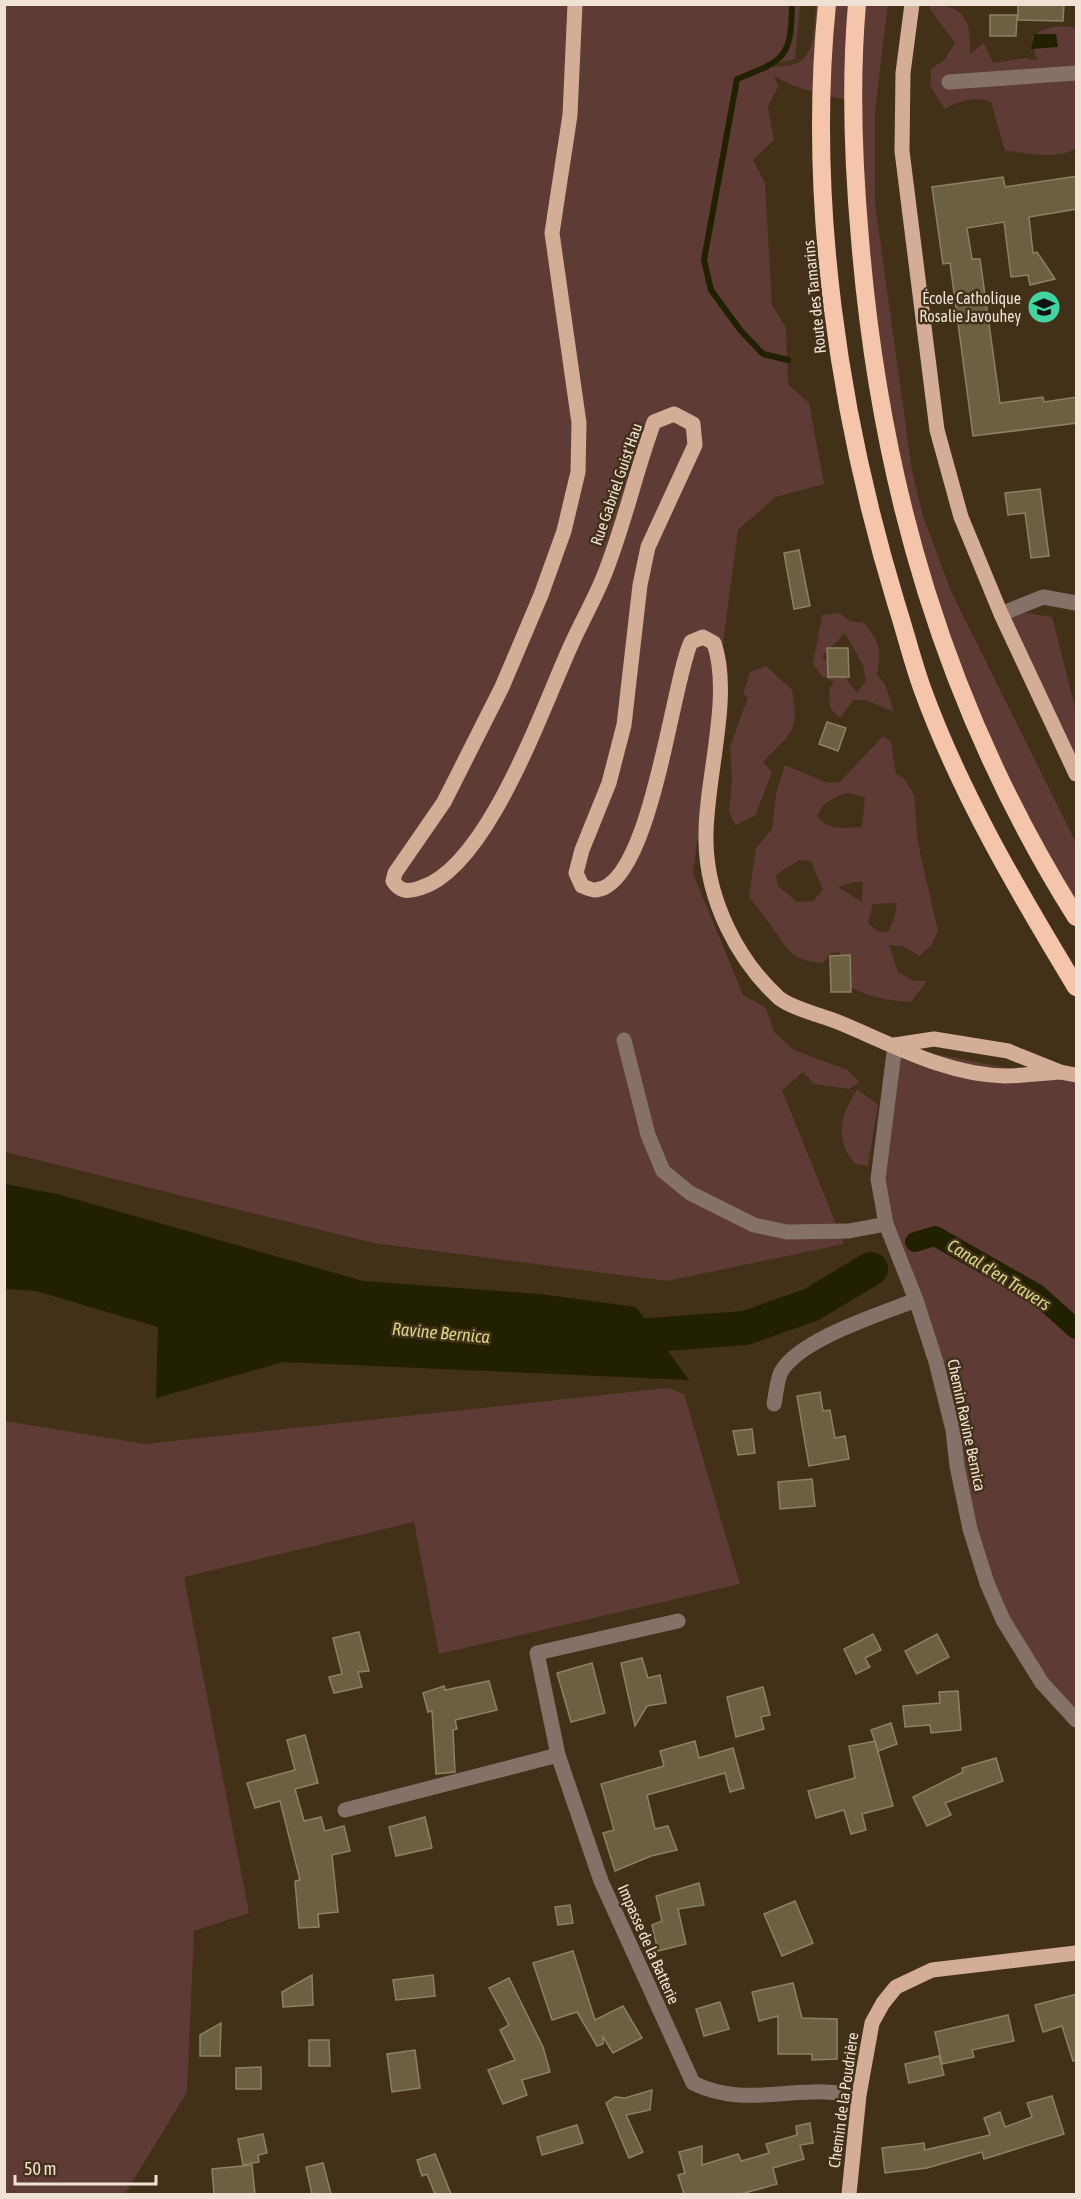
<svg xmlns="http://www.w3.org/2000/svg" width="1081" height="2199" font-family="'Asap Condensed',sans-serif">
<rect width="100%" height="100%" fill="#433019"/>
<!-- green -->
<g fill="#5e3b34" fill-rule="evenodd">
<path d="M5,5H800L795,59L771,65V67C778,66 789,66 795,64C817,55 814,24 816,5H888L875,111V203L912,471L923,516L951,591L1076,843V917L972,720L879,402L851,101C825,95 798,91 774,75L778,87L768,106L774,140L753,160L765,183L772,305L786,328L788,384L809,403L824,484L776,497L738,530L693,873L743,995L766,1008L774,1032L794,1050L848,1070L859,1082L849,1089L814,1084L803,1072L782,1090L844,1244L667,1281L374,1243L5,1152Z"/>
<path d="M931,5C966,5 971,21 970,54L984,43L993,63L1026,58L1037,61L1031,38C1044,27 1058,24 1075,28L1076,14V148C1059,161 1025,152 1005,151L991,102C977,96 958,101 945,109L930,86L931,69L945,59L955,43L930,9Z"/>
<polygon points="1008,610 1052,617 1076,711 1076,774 1038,690"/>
<path d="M839,613L850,621L864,623C880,643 882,649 877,675L885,684L894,712L866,700H853L840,718L830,708L829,689L834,682L822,676L813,664L822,615ZM845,633L863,665L866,681L857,693L846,678L838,675L822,656Z"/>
<path d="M766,666L792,690C800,732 790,734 763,762L772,772L755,816L735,825L729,811L732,779L730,747L748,697L743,695L750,672Z"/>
<path d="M883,736L891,742L896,774L904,778L914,795L918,843L938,931L931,946L919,956L903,946L889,945L898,972L914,981H927L911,1002C889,1001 862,996 844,983L839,952L831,953L823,963C788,962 785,943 766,919C760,911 754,904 749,896L756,848L772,829L776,794L785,765L828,783L840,782ZM847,793L865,797L862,827C845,828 827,831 817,816C823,802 833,798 847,793ZM799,860L811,861L823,890L813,901L797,902L778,886L776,875ZM854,882H863L862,902L838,887ZM897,903L894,919L888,932L877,931L868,923L873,904Z"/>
<polygon points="898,1047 1076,1081 1076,1720 1042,1683 987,1583 953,1430 879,1195"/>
<path d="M857,1089L878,1105L868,1166L855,1164C833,1137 841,1117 857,1089Z"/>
<polygon points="668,1388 684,1394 740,1584 439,1654 414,1522 184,1577 249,1913 194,1931 187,2092 125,2194 5,2194 5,1421 145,1444"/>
</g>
<!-- water -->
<g fill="#212000">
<polygon points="1034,34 1056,34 1058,47 1031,49"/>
<polygon points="4,1184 57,1194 363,1281 540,1294 636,1307 689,1380 283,1362 156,1398 158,1327 36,1291 5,1289"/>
</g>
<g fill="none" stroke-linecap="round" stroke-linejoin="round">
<!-- stream -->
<path stroke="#212000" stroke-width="6" d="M788,360L763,354L741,331L711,290L704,260L737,79C786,60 791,57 792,4"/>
<!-- canal -->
<polyline stroke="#212000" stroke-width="20" points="915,1242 935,1236 1037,1294 1076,1329"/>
<!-- river -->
<polyline stroke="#212000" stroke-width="34" points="610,1338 745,1328 811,1305 871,1269"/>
</g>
<!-- building -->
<g fill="#6c6043" stroke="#8d8162" stroke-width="1.5">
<polygon points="1018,4 1064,4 1063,21 1018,20"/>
<polygon points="990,15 1017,15 1016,36 990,36"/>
<polygon points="1077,176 1077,209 1029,217 1033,253 1037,252 1055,279 1030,285 1028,275 1011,277 1004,222 967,228 972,259 980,259 1000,403 1043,397 1044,402 1077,397 1077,423 973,436 950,263 943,264 932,187 1003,177 1005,187"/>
<polygon points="1040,489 1049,556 1031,558 1025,513 1008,515 1005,493"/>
<polygon points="799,550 810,606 794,609 784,553"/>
<polygon points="827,648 848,648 849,677 828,677"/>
<polygon points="827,722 846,728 838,751 819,744"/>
<polygon points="850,955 851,992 831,992 830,956"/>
<polygon points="820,1392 823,1411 830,1410 835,1438 845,1436 849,1459 809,1466 797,1396"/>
<polygon points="752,1429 755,1453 738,1455 733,1431"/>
<polygon points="812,1479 815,1506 780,1509 778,1482"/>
<polygon points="359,1632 369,1671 358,1672 362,1687 334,1693 329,1677 342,1674 333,1638"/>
<polygon points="873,1634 881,1650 865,1658 870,1667 856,1674 844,1649"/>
<polygon points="937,1634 949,1657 917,1674 905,1651"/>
<polygon points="642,1658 648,1678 660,1675 666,1703 647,1706 635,1726 621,1663"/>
<polygon points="592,1663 605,1713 571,1722 557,1673"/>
<polygon points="489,1681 497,1710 455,1720 457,1729 453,1730 455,1772 436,1774 432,1711 428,1712 423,1693 444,1686 445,1690"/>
<polygon points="763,1687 770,1715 761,1717 764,1729 736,1737 727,1697"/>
<polygon points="958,1691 961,1730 931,1733 930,1725 905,1727 903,1706 940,1703 939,1692"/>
<polygon points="891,1723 897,1744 878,1751 871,1730"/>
<polygon points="305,1735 318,1783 295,1789 304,1821 321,1817 325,1831 344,1826 350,1851 332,1855 338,1912 318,1914 319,1927 299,1928 295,1881 300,1880 280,1801 255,1808 247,1783 295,1770 287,1740"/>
<polygon points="695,1741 699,1758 733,1748 744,1788 730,1792 725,1773 647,1795 655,1829 668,1826 677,1850 651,1856 615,1871 603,1833 614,1830 601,1784 664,1766 660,1751"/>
<polygon points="875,1741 893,1806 862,1814 866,1830 851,1834 844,1810 816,1818 808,1791 855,1778 849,1746"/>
<polygon points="996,1758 1003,1781 945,1803 951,1815 927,1826 913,1797 963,1772 962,1768"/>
<polygon points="425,1817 432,1848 396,1856 389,1827"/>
<polygon points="699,1883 704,1905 678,1909 686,1944 658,1951 652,1925 662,1921 656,1896"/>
<polygon points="795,1901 813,1943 782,1956 764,1914"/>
<polygon points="570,1905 573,1923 558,1925 555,1907"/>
<polygon points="573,1951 595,2020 623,2006 642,2038 613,2053 603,2037 603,2044 597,2046 577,2012 552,2020 533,1963"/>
<polygon points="312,1975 313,2005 283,2007 282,1992"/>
<polygon points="433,1975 435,1996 396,2000 393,1980"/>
<polygon points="509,1978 543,2047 550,2072 522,2080 527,2095 503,2104 488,2070 515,2060 500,2030 509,2025 489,1988"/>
<polygon points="793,1983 802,2018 837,2019 837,2059 812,2060 812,2054 778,2054 778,2016 759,2021 752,1992"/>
<polygon points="1077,1994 1077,2060 1073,2061 1062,2026 1043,2032 1035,2005"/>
<polygon points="720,2002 729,2029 704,2036 696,2009"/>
<polygon points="1008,2015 1014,2041 972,2050 974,2057 942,2064 935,2032"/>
<polygon points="221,2023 220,2056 200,2056 200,2035"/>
<polygon points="309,2040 329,2040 330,2066 309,2066"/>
<polygon points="415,2050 420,2088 392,2092 387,2054"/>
<polygon points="939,2056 944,2075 909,2083 905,2064"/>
<polygon points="261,2067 261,2089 236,2089 236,2068"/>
<polygon points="652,2090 650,2110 626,2115 643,2152 629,2158 606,2103 615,2097 625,2098"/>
<polygon points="1052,2096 1064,2134 984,2159 982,2152 927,2168 885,2173 882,2148 924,2143 925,2150 990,2135 984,2118 1000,2112 1005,2127 1032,2117 1027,2103"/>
<polygon points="810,2123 813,2143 800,2145 804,2159 773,2168 777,2184 741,2194 684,2194 678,2175 685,2173 679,2152 702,2146 702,2165 738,2154 741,2161 769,2153 766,2144 797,2135 796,2126"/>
<polygon points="577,2125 583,2143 542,2155 537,2137"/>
<polygon points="263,2134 267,2153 258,2155 259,2162 243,2165 238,2139"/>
<polygon points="435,2154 451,2194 435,2194 427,2174 422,2176 417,2160"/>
<polygon points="323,2163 331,2194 312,2194 306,2167"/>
<polygon points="252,2165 255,2194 214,2194 212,2169"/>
</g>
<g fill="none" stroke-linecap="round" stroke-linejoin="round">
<!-- minor -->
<g stroke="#857167" stroke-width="15">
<polyline points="949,82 1076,73"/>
<polyline points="1001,614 1043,597 1076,603"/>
<polyline points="624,1040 648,1135 663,1171 690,1193 754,1225 787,1232 849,1231 886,1224"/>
<polyline points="895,1045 878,1179 886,1224 916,1300 936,1362 953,1430 957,1466 970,1529 987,1583 1003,1620 1042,1683 1076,1720"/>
<path d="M774,1404C776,1394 777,1380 781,1372C799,1339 881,1314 916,1300"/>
<path d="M678,1621L537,1653L558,1755L601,1881L693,2083C734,2103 769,2093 812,2092C828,2091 844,2094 859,2095"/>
<polyline points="345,1810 558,1755"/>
</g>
<!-- major -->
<g stroke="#d4ad97" stroke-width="15">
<path d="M575,4L570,115L552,233L579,423L578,472L564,531L541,595L502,687L444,802L395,873L393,881C400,892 408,892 420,888C488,868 543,706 572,643C582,621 594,600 603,578C624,527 635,473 654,422L674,414L693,424L695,445L648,547L640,585L624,725L609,783L582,850L576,873L582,886C585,887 591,890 595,890C651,887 672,682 691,642L703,637L714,643C733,698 704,783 706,842C707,899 737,960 779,998C791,1008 823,1016 838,1022C892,1044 946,1075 1005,1076C1023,1076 1042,1073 1060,1072"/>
<polyline points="912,4 903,73 902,151 937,430 961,517 1001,614 1076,774"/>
<polyline points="895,1045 934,1039 1008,1051 1060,1072 1076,1075"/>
<polyline points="849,2194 859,2095 872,2023 883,2003 896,1987 932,1970 1076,1953"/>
</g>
<!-- highway -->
<g stroke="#f4c5aa" stroke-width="18">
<path d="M827,4C807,202 839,415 896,603C905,631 912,660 922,688C960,793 1018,891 1076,987"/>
<path d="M857,4C850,83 853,160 860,239C880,484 945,708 1076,917"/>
</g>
</g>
<!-- icons -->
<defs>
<symbol id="school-disc" viewBox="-11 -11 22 22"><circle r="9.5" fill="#42d4a0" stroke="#433019"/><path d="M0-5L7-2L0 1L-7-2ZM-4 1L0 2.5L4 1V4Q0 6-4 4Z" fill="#111"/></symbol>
</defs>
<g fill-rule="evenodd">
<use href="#school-disc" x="1025" y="288" width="38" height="38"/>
</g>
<g text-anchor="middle" stroke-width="5" stroke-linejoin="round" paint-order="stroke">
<!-- street labels -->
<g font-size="16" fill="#efe2d4" stroke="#433019">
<text transform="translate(814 297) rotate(-96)" y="6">Route des Tamarins</text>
<text transform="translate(616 484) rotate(-71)" y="6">Rue Gabriel Guist'Hau</text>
<text transform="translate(967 1425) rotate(78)" y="6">Chemin Ravine Bernica</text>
<text transform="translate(649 1944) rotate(66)" y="6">Impasse de la Batterie</text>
<text transform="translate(843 2100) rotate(-82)" y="6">Chemin de la Poudrière</text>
</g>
<!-- poi labels -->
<g font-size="16" fill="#efe2d4" stroke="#433019" text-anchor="end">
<text x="1021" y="304">École Catholique<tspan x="1021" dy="18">Rosalie Javouhey</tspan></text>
</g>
<!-- water labels -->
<g font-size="18" font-style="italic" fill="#d5d48a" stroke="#433019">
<text transform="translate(999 1275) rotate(32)" y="6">Canal d'en Travers</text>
<text transform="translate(441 1333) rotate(5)" y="6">Ravine Bernica</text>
</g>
</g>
<!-- border -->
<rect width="1081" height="2199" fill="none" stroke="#efe2d4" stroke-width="12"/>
<!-- scale -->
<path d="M15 2175v9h141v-9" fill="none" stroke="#efe2d4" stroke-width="3"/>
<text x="24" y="2175" font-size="18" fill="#efe2d4" stroke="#433019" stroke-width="4.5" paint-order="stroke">50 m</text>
</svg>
